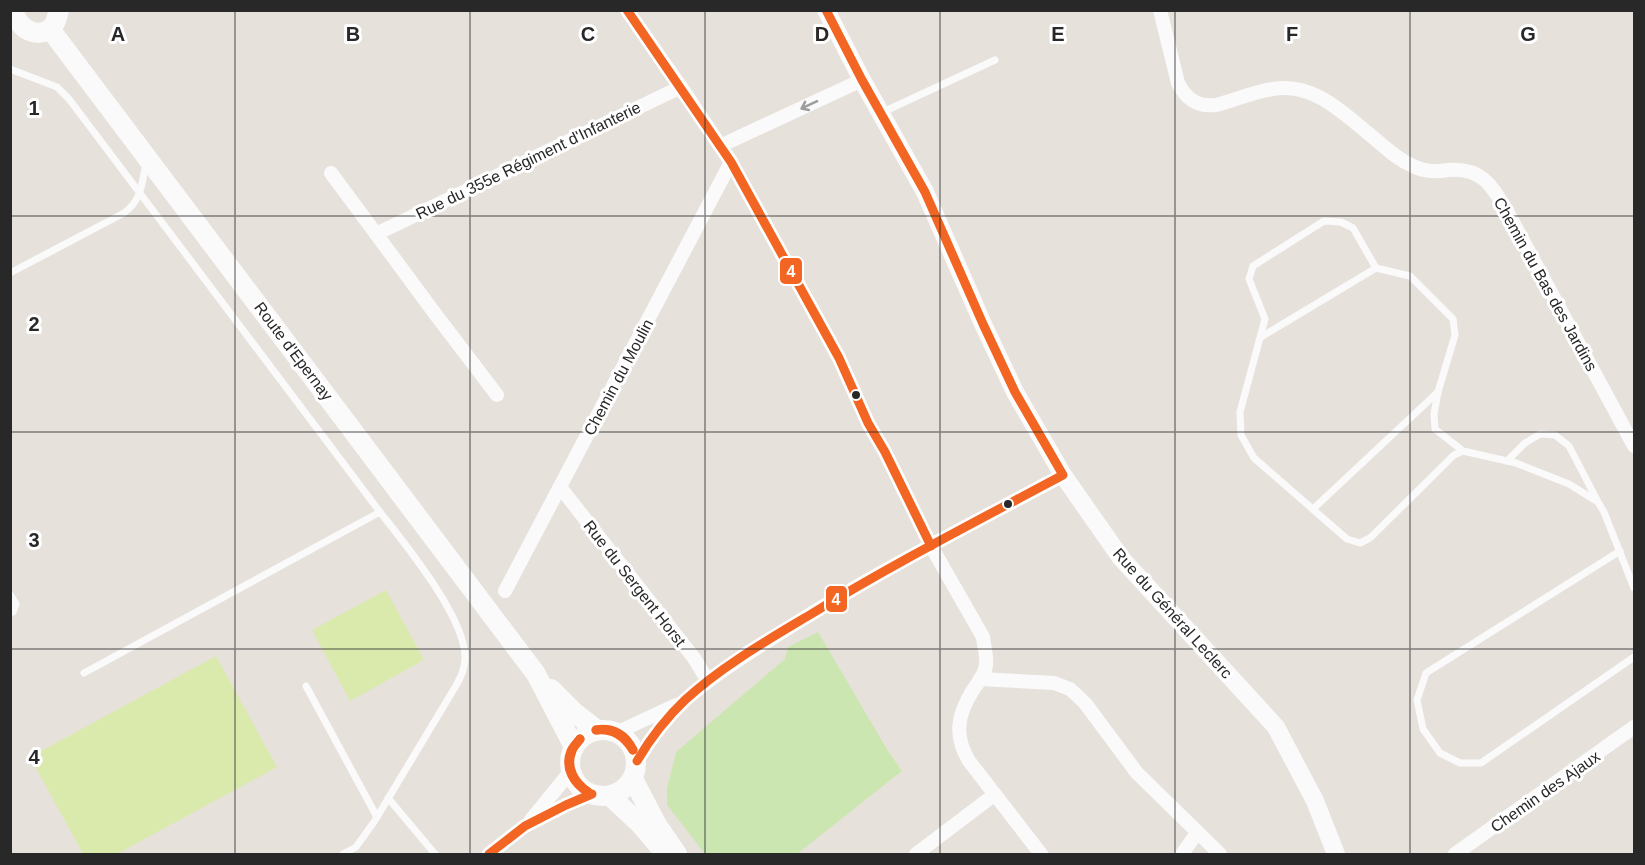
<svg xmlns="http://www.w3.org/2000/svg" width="1645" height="865" font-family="Arial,sans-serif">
<rect width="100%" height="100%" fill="#e7e1dc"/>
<!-- green -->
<polygon fill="#cce6b1" points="818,632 888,751 902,771 797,854 705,854 667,805 667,788 676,752 785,659 788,647"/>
<!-- pitch -->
<g fill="#daeaad">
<polygon points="386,590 424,660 350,701 312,630"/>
<polygon points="216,656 277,767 117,854 83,854 30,757"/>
</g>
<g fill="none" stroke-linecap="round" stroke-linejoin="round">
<!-- service -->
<g stroke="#fbfafa" stroke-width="7">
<path d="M10,69L57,87L69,99L380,512C405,544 466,618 465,658C465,668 461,676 457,684L374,822L356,847L343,854"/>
<polyline points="883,112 995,60"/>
<path d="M10,273L124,213C142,200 142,183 146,162"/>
<polyline points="1261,337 1376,268"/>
<polyline points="1463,451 1454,455 1370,538 1360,543 1347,539 1254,458 1241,435 1240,412 1265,319 1249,279 1253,266 1324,221 1341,222 1353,228 1376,268 1410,276 1453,319 1455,335 1438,392 1434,414 1435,429 1463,451 1516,463 1569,484 1598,502 1604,512 1634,588"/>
<polyline points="1507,461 1525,443 1540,434 1555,435 1569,446 1597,500"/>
<polyline points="1313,509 1438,392"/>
<polyline points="1620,551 1426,673 1417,700 1423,729 1440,753 1460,763 1481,763 1634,657"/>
<polyline points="10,594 16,604 13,612 10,613"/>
<polyline points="84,673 380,512"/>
<polyline points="306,686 377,817"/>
<polyline points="388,798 435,854"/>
</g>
<!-- minor -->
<g stroke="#fbfafa" stroke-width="14">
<path d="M627,10L681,87L731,162L839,358L868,423L885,452L931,546L983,637C984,646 987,656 986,665C985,674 978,683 973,690C957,715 954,736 969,761L1041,854"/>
<path d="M1160,10L1178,83C1186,99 1197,107 1216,105C1235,100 1253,92 1273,89C1312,82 1341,111 1369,134C1383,145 1396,159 1413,166C1424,172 1436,172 1448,170C1482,167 1492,186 1507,211L1634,446"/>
<polyline points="720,146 862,80"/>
<polyline points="331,173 436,315 497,395"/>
<polyline points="376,234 681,87"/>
<polyline points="560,487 694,658 708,681"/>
<polyline points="505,591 731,162"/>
<polyline points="980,679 1054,683 1070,689 1085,703 1137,773 1220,854"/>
<polyline points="618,732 676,705"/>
<path d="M637,761C650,739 666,718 685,700C718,671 756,649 793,625C880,570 972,524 1063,475"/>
<polyline points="531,820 570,772"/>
<polyline points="489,854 525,826 566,805 592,794"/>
<polyline points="916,854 994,795"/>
<polyline points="1182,854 1197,833"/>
<polyline points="1455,854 1634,727"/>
</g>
<!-- tertiary -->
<polyline stroke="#fbfafa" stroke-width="18" points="826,10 862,80 925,192 983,324 1015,392 1063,475 1121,558 1276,727 1315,801 1336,854"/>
<!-- secondary -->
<g stroke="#fbfafa" stroke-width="20">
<path d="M14,10C16,27 36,40 51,28C56,24 57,17 59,10"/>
<polyline points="50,29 536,674 574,747"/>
<polyline points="551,689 575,713 597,730"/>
<circle cx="603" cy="763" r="33"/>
<polyline points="633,779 657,825 677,854"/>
<polyline points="610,796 641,825 658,845"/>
</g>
<defs>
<g id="bus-1">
<polyline points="627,10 731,162 839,358 868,423 885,452 931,546"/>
<path d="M596,730C613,727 626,735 633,750"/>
<path d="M596,730C613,728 624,736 633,750"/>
<path d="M580,739C577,743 573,747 572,751C565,768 575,783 588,792"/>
<path d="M580,739C577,743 573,747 571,751C564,768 574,784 588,792"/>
<path d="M637,761C650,739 666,718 685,700C721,667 766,641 808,616C891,565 977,521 1063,475L1015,392L983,324L925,192L862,80L826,10"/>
<polyline points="489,854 525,826 566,805 592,794"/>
</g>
</defs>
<!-- bus-1 casing -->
<use href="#bus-1" stroke="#fff" stroke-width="14"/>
<!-- bus-1 -->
<use href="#bus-1" stroke="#f26522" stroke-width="9"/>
</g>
<!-- one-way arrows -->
<defs><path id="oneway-shaft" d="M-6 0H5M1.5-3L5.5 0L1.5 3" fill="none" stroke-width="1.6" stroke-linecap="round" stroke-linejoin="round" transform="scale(1.5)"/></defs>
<use stroke="#9c9c9c" href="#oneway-shaft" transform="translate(809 105) rotate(155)"/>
<!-- grid -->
<path fill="none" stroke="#282828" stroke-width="1.5" stroke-opacity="0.55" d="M235,10V854M470,10V854M705,10V854M940,10V854M1175,10V854M1410,10V854M10,216H1634M10,432H1634M10,649H1634"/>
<!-- markers -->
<g fill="#282828" stroke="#fff" stroke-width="2">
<circle cx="856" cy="395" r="5"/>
<circle cx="1008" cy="504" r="5"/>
</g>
<g text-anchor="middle" stroke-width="6" stroke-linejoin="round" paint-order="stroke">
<!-- street labels -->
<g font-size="16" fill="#282828" stroke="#fff">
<text transform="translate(528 160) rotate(-26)" y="6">Rue du 355e Régiment d'Infanterie</text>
<text transform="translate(1546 284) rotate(61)" y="6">Chemin du Bas des Jardins</text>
<text transform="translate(294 351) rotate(53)" y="6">Route d'Epernay</text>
<text transform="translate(618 377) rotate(-62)" y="6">Chemin du Moulin</text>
<text transform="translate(635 583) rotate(52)" y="6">Rue du Sergent Horst</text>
<text transform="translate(1173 613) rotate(48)" y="6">Rue du Général Leclerc</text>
<text transform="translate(1545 791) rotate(-35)" y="6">Chemin des Ajaux</text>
</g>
</g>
<g font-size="20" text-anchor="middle" font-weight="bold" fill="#282828" stroke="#fff" stroke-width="6" stroke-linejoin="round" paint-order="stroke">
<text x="118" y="41">A</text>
<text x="353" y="41">B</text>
<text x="588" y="41">C</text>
<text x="822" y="41">D</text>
<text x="1058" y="41">E</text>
<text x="1292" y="41">F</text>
<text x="1528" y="41">G</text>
<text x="34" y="115">1</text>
<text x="34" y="331">2</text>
<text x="34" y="547">3</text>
<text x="34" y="764">4</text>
</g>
<g stroke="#fff" stroke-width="2">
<rect x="779" y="257" width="24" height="28" rx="6" fill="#f26522"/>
<rect x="825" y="585" width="23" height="28" rx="6" fill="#f26522"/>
</g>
<g font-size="16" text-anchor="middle" font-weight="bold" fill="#fff">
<text x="791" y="277">4</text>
<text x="836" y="605">4</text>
</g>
<!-- border -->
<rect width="1645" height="865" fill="none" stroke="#282828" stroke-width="24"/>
</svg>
